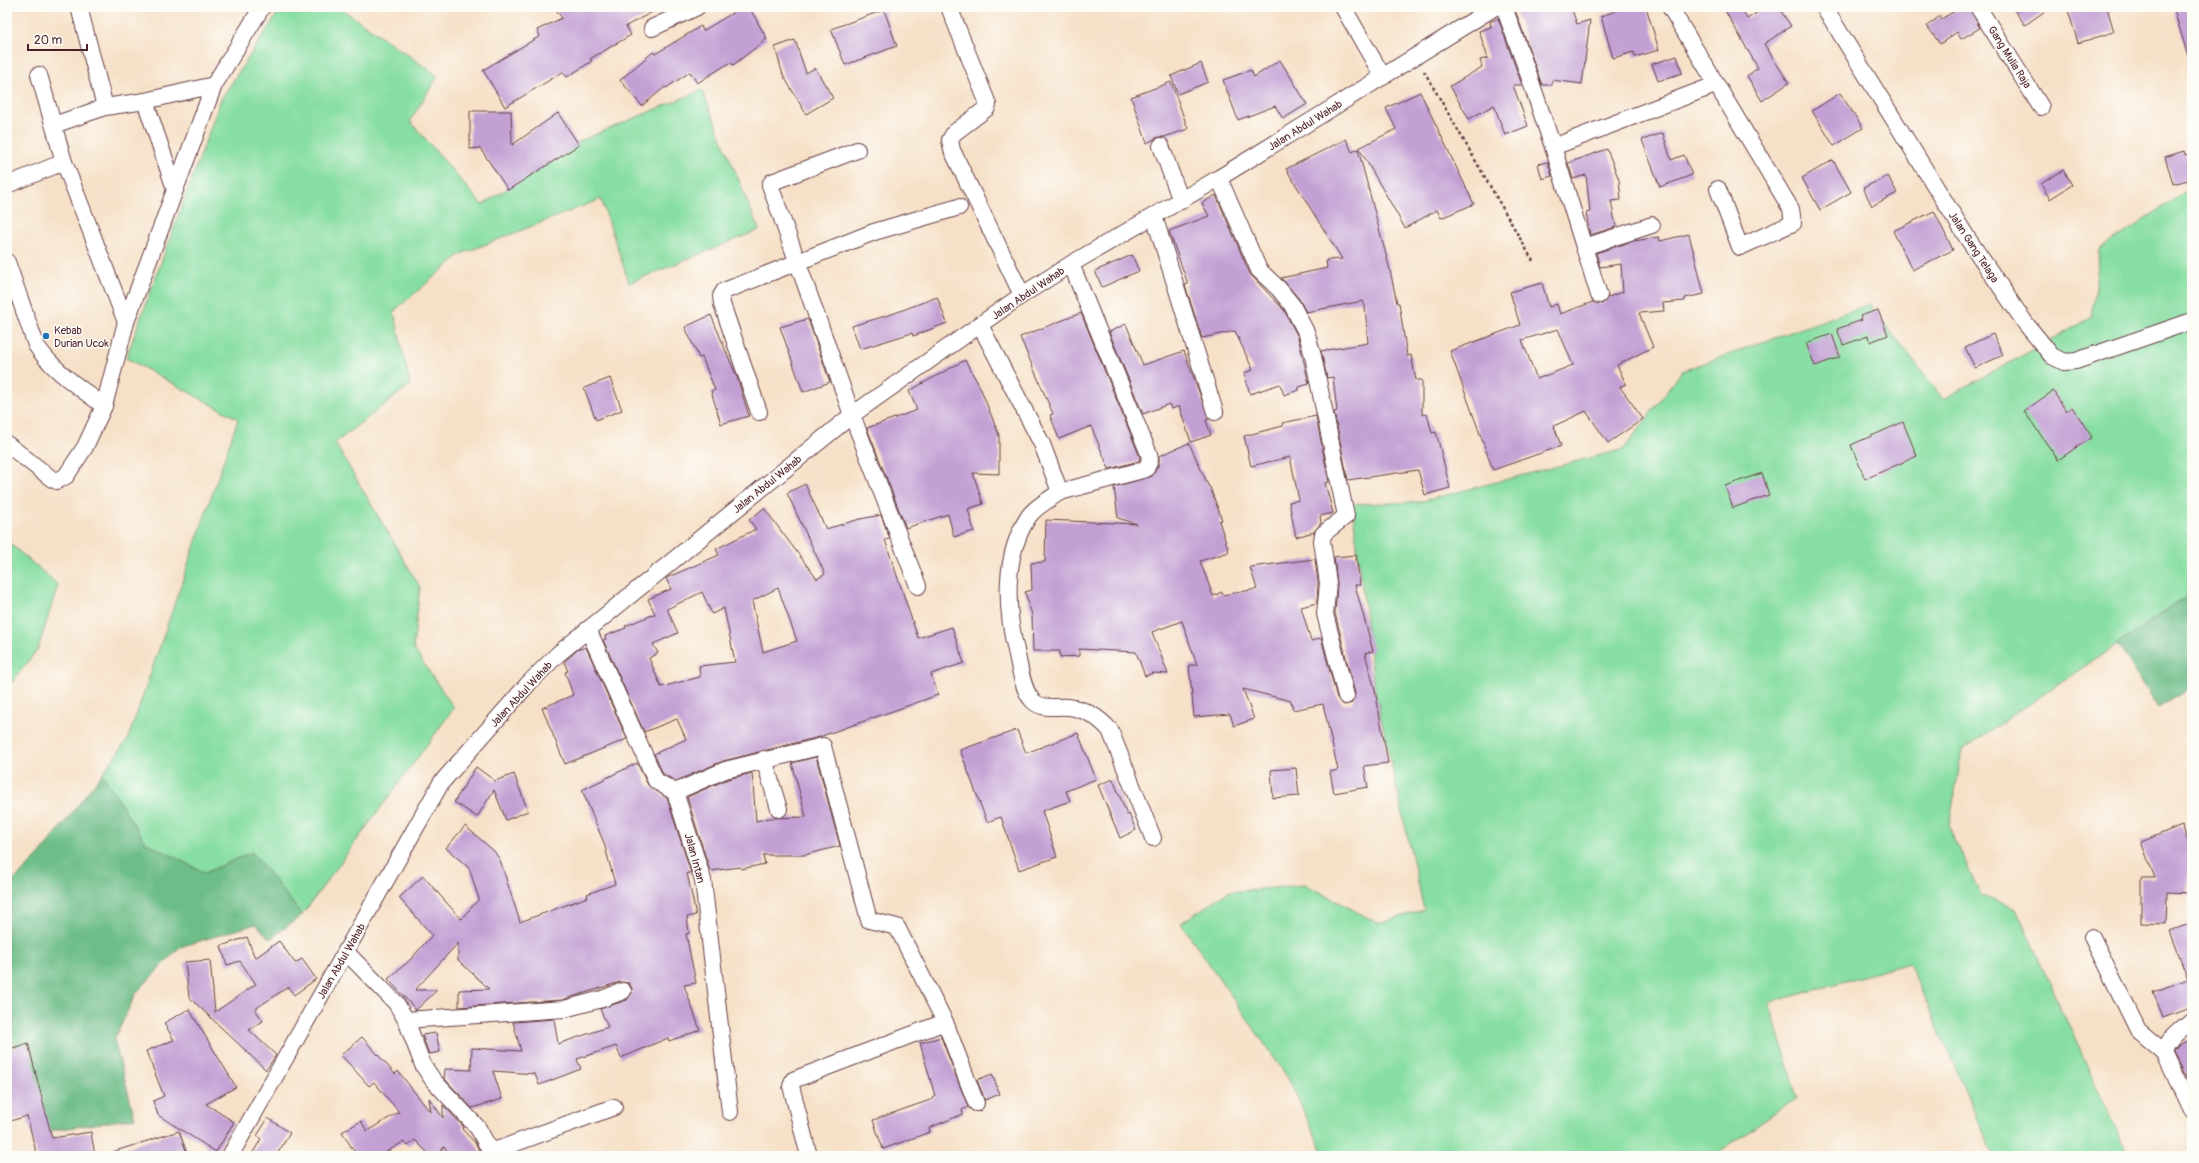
<svg xmlns="http://www.w3.org/2000/svg" width="2199" height="1163" font-family="Pangolin,sans-serif">
<rect width="100%" height="100%" fill="#fdfcf7"/>
<filter id="ink" filterUnits="userSpaceOnUse"><feTurbulence type="fractalNoise" baseFrequency=".025" numOctaves="2"/><feDisplacementMap in="SourceGraphic" scale="8" xChannelSelector="R" yChannelSelector="G"/><feConvolveMatrix kernelMatrix="1 2 1 2 8 2 1 2 1" color-interpolation-filters="sRGB"/></filter>
<filter id="wash" filterUnits="userSpaceOnUse"><feTurbulence type="fractalNoise" baseFrequency=".012" numOctaves="4" result="noise"/><feDisplacementMap in="SourceGraphic" scale="16" xChannelSelector="R" yChannelSelector="G"/><feGaussianBlur stdDeviation="0.9" result="paint"/><feColorMatrix in="noise" values="0 0 0 0 0 0 0 0 0 0 0 0 0 0 0 0 0 1.4 0 .05"/><feComposite in="paint" operator="in"/></filter>
<g filter="url(#wash)">
<rect width="100%" height="100%" fill="#f6e1c8"/>
<!-- green -->
<g fill="#87dea2" stroke="#687e66">
<polygon points="282,7 339,7 438,76 410,121 482,205 582,140 702,90 759,230 629,283 601,199 461,254 394,311 410,385 335,443 420,587 413,648 454,708 302,915 252,852 205,873 145,842 102,774 128,739 238,419 126,358 221,99"/>
<polygon points="2192,187 2192,593 1962,750 1949,827 1981,895 2016,909 2128,1156 1994,1156 1909,963 1769,1003 1797,1098 1713,1156 1325,1156 1288,1078 1181,923 1228,892 1306,885 1378,923 1424,910 1374,686 1352,504 1419,502 1624,449 1682,371 1869,304 1943,399 2091,318 2100,250"/>
<polygon points="7,541 58,585 38,649 7,688"/>
</g>
<!-- forest -->
<g fill="#6dbd88" stroke="#5c6e5a">
<polygon points="2192,593 2192,687 2159,708 2117,644"/>
<polygon points="102,774 145,842 205,873 252,852 302,915 270,939 256,924 180,947 136,993 114,1040 135,1118 42,1132 7,1027 7,887 40,854"/>
</g>
<g id="blocks">
<!-- building -->
<g fill="#c2a0d4" fill-rule="evenodd">
<polygon points="554,7 662,7 626,26 631,35 590,59 592,61 567,77 563,72 505,107 483,70 540,36 537,30 562,18"/>
<polygon points="742,7 749,7 767,39 733,65 731,62 697,83 690,72 666,88 665,87 642,106 620,80 653,52 655,54 701,26 703,31"/>
<polygon points="1514,7 1571,7 1577,24 1590,20 1582,84 1552,80 1552,85 1542,85"/>
<polygon points="1627,7 1646,7 1659,50 1635,57 1634,52 1613,58 1601,16"/>
<polygon points="1723,7 1741,7 1747,19 1766,7 1778,7 1791,26 1764,44 1789,83 1762,101 1747,76 1758,68"/>
<polygon points="1962,7 1969,7 1980,28 1961,39 1957,32 1940,44 1927,26 1940,16 1941,19"/>
<polygon points="2012,7 2051,7 2025,25"/>
<polygon points="2067,7 2107,7 2114,32 2078,43"/>
<polygon points="2173,7 2192,7 2192,56 2188,56"/>
<polygon points="884,10 897,46 845,65 831,29"/>
<polygon points="1498,18 1522,85 1513,85 1528,126 1505,135 1494,105 1469,119 1450,86 1482,67 1480,60 1488,58 1479,31 1491,27 1490,22"/>
<polygon points="795,40 806,73 815,68 833,98 806,114 783,75 775,47"/>
<polygon points="1677,56 1682,73 1658,81 1652,64"/>
<polygon points="1280,60 1307,104 1283,119 1275,106 1238,120 1223,80 1251,70 1254,77"/>
<polygon points="1201,63 1208,82 1178,94 1171,76"/>
<polygon points="1171,82 1188,129 1164,137 1158,137 1147,143 1131,97"/>
<polygon points="1420,92 1474,204 1441,218 1437,210 1405,228 1359,148 1396,129 1386,108"/>
<polygon points="1840,93 1863,128 1834,146 1812,111"/>
<polygon points="470,111 511,111 512,145 558,113 579,145 508,190 480,148 470,149"/>
<polygon points="1663,133 1671,160 1684,155 1692,175 1660,187 1642,140"/>
<polygon points="1346,139 1352,152 1358,149 1390,270 1397,303 1399,303 1407,356 1411,355 1416,380 1422,380 1422,415 1427,414 1432,433 1436,432 1450,488 1425,495 1418,470 1348,480 1334,412 1337,411 1333,377 1327,378 1321,351 1368,343 1365,306 1363,301 1306,312 1299,299 1281,278 1327,268 1326,260 1342,259 1286,169"/>
<polygon points="1607,149 1619,180 1621,200 1611,201 1616,227 1590,235 1586,213 1590,212 1586,175 1573,179 1568,163"/>
<polygon points="2184,151 2185,155 2192,152 2192,179 2173,184 2165,157"/>
<polygon points="1833,160 1851,192 1820,210 1802,178"/>
<polygon points="1548,162 1552,176 1542,179 1538,164"/>
<polygon points="2063,170 2072,185 2050,199 2041,184"/>
<polygon points="1888,176 1897,193 1872,206 1863,188"/>
<polygon points="1216,195 1250,274 1284,310 1298,337 1309,384 1299,387 1299,390 1284,395 1280,384 1250,394 1244,373 1253,370 1235,331 1202,338 1185,285 1188,284 1169,231 1209,216 1202,203"/>
<polygon points="1934,211 1953,250 1912,270 1893,231"/>
<path d="M1689,234L1704,294L1685,298V301L1663,303L1664,311L1639,313L1653,347L1617,365L1626,384L1620,387L1643,419L1608,443L1586,411L1554,426L1561,446L1493,470L1450,351L1520,325L1510,292L1542,283L1549,307L1557,304L1560,314L1593,302L1602,304L1608,297L1623,292L1621,264L1600,267L1596,253L1634,241L1659,237L1660,241ZM1558,329L1573,365L1537,379L1522,340Z"/>
<polygon points="1132,255 1139,271 1102,287 1095,271"/>
<polygon points="937,297 947,323 913,336 912,333 860,349 852,326 892,314"/>
<polygon points="1878,310 1888,335 1870,342 1868,336 1843,345 1837,329 1862,320 1860,316"/>
<polygon points="1081,313 1140,457 1139,461 1109,469 1091,426 1059,439 1050,415 1053,414 1020,337"/>
<polygon points="711,315 738,380 749,416 721,424 711,391 715,390 702,357 699,358 685,327"/>
<polygon points="808,319 830,382 803,392 780,327"/>
<polygon points="1126,324 1143,365 1184,351 1209,419 1206,420 1211,435 1191,442 1179,406 1172,409 1169,404 1143,414 1109,332"/>
<polygon points="1832,334 1840,357 1815,366 1806,343"/>
<polygon points="1993,334 2003,355 1975,368 1965,347"/>
<polygon points="965,360 980,387 999,435 999,474 973,473 983,504 968,509 974,531 954,537 948,514 906,528 867,428 917,410 909,391"/>
<polygon points="610,378 622,410 596,420 584,388"/>
<polygon points="2053,391 2066,411 2072,407 2092,437 2058,460 2024,411"/>
<polygon points="1316,416 1329,482 1325,483 1333,513 1320,516 1321,523 1314,532 1296,537 1289,502 1299,500 1290,457 1251,466 1244,436 1283,426 1282,423"/>
<polygon points="1903,422 1917,456 1865,479 1851,445"/>
<polygon points="1189,443 1209,487 1210,487 1222,520 1219,521 1229,552 1200,561 1213,596 1222,592 1223,595 1257,589 1250,567 1315,559 1318,583 1317,603 1301,607 1311,641 1321,638 1337,698 1344,705 1352,703 1355,694 1335,613 1337,584 1334,557 1356,555 1360,585 1355,585 1373,651 1365,653 1375,690 1388,763 1364,766 1368,787 1334,793 1330,772 1338,770 1323,704 1293,710 1291,701 1243,689 1254,719 1234,726 1230,714 1194,717 1189,665 1197,665 1182,621 1152,632 1168,674 1153,673 1145,676 1136,652 1079,649 1079,656 1060,657 1060,651 1033,651 1032,615 1025,592 1032,590 1031,563 1045,562 1046,520 1137,524 1118,518 1114,487 1152,476 1159,464 1159,456"/>
<polygon points="1762,473 1769,495 1733,508 1725,486"/>
<path d="M805,484L826,529L860,519L881,515L890,539L885,540L918,638L952,627L964,663L931,674L938,695L819,737L723,761L676,781L663,774L654,754L686,739L677,719L644,732L603,640L606,639L605,636L626,628L625,626L655,614L648,599L671,589L666,578L719,555L716,549L756,529L749,520L764,508L817,579L825,574L787,493ZM778,588L797,641L763,652L752,601ZM702,592L712,614L724,608L735,662L699,666L700,677L661,687L649,658L658,653L653,644L678,633L667,609Z"/>
<polygon points="586,647 627,739 565,764 542,708 573,695 565,672 568,671 564,662 577,650"/>
<polygon points="1017,730 1026,753 1078,733 1096,779 1066,791 1070,801 1042,811 1057,857 1019,870 1001,817 987,822 960,750"/>
<polygon points="816,757 840,846 804,855 763,855 765,864 741,869 740,867 710,871 687,797 728,779 752,773 756,821 770,818 806,817 792,763"/>
<polygon points="637,763 648,785 667,798 691,873 687,873 696,915 687,917 689,933 686,934 696,983 684,985 700,1030 669,1041 668,1038 621,1058 616,1046 577,1059 581,1069 539,1085 535,1074 493,1071 502,1099 472,1108 444,1078 445,1069 471,1070 472,1048 521,1051 513,1022 554,1019 558,1044 608,1027 600,1009 627,1000 632,993 632,988 629,983 620,982 562,1000 459,1007 459,990 489,989 458,960 458,943 415,990 437,990 416,1010 388,979 411,959 432,935 399,898 423,876 461,919 479,899 469,868 446,848 465,826 494,851 500,860 520,922 588,897 587,894 615,884 604,843 582,790"/>
<polygon points="476,767 495,781 514,774 528,811 506,820 494,790 477,817 454,802"/>
<polygon points="1296,768 1299,796 1273,798 1271,770"/>
<polygon points="1113,779 1127,815 1129,814 1136,830 1120,838 1098,785"/>
<polygon points="2182,825 2192,853 2190,856 2188,893 2167,892 2166,924 2141,923 2141,878 2155,878 2141,842"/>
<polygon points="2189,924 2192,932 2192,1006 2163,1017 2153,992 2188,979 2170,931"/>
<polygon points="247,937 255,958 279,941 295,963 302,959 316,979 294,995 288,987 255,1009 263,1021 249,1030 276,1055 266,1070 189,997 185,962 210,960 215,1012 256,984 240,961 227,965 221,946"/>
<polygon points="189,1009 236,1087 206,1104 234,1122 216,1152 158,1115 153,1101 164,1096 146,1051 174,1040 164,1023"/>
<polygon points="436,1033 440,1052 429,1054 422,1035"/>
<polygon points="362,1037 395,1074 398,1071 431,1113 429,1098 443,1118 443,1105 464,1127 462,1129 476,1144 482,1156 452,1156 444,1147 436,1156 431,1156 415,1140 408,1146 403,1142 380,1156 357,1156 342,1132 361,1121 367,1131 399,1112 374,1082 369,1086 341,1055"/>
<polygon points="941,1037 968,1107 962,1110 963,1114 929,1128 930,1132 883,1149 873,1120 933,1099 932,1098 935,1096 920,1043"/>
<polygon points="2192,1038 2192,1087 2174,1052 2179,1045"/>
<polygon points="28,1043 52,1138 91,1132 95,1156 37,1156 27,1116 7,1122 7,1050"/>
<polygon points="992,1074 1000,1094 985,1100 977,1080"/>
<polygon points="268,1118 290,1133 276,1156 251,1156 261,1139 257,1136"/>
<polygon points="179,1131 188,1156 110,1156 109,1153"/>
</g>
</g>
</g>
<g filter="url(#ink)">
<use href="#blocks" fill-opacity="0" stroke="#643c43" stroke-width="1"/>
<g fill="none" stroke-linecap="round" stroke-linejoin="round">
<defs>
<g id="minor">
<polyline points="79,7 105,107"/>
<polyline points="949,7 988,104 987,108 954,133 950,140 952,150 1022,295"/>
<polyline points="1343,7 1383,77"/>
<polyline points="1504,7 1528,73 1553,147 1715,85"/>
<polyline points="1670,7 1791,209 1793,223 1740,247 1718,189"/>
<polyline points="1824,7 1968,239 2026,324 2052,356 2064,362 2076,361 2192,321"/>
<polyline points="1978,7 2041,107"/>
<polyline points="652,28 697,7"/>
<polyline points="39,75 64,162 126,322"/>
<polyline points="145,101 175,189"/>
<polyline points="54,125 105,107 145,101 214,85"/>
<polyline points="1161,146 1181,201"/>
<polyline points="1553,147 1584,247 1652,225"/>
<polyline points="857,150 772,182 770,185 852,415 918,586"/>
<polyline points="1219,178 1259,270 1279,289 1292,305 1307,334 1313,356 1346,516 1323,534 1322,541 1328,583 1325,614 1346,696"/>
<polyline points="7,185 64,162"/>
<polyline points="1154,216 1215,412"/>
<polyline points="1584,247 1599,295"/>
<path d="M7,262L36,345C53,371 79,387 104,406"/>
<path d="M980,325L1042,444L1060,492C1050,499 1036,506 1029,516C1002,556 1006,611 1017,655C1020,669 1023,691 1033,701C1042,710 1057,706 1068,707C1086,709 1098,717 1110,730L1153,838"/>
<polyline points="759,412 722,304 721,296 724,291 874,232 959,207"/>
<polyline points="7,444 52,479 57,481 66,476 85,447 104,406 126,322 214,85 262,7"/>
<polyline points="1060,492 1146,469 1150,460 1149,454 1071,264"/>
<polyline points="588,629 656,781 675,792 703,880 730,1112"/>
<polyline points="764,759 779,809"/>
<polyline points="675,792 725,770 823,746 869,920 897,927 945,1022 793,1080 791,1086 809,1156"/>
<polyline points="2092,937 2138,1030 2164,1052"/>
<polyline points="346,952 396,1003 406,1020 423,1065 433,1080 478,1128 493,1156"/>
<polyline points="406,1020 564,1009 602,999 623,991"/>
<path d="M2192,1020C2181,1030 2168,1038 2164,1052L2192,1112"/>
<polyline points="945,1022 976,1103"/>
<polyline points="491,1152 614,1107"/>
<polyline points="230,1156 441,783 528,684 558,654 852,415 1022,295 1071,264 1219,178 1495,7"/>
</g>
</defs>
<!-- minor casing -->
<use href="#minor" stroke="#643c43" stroke-width="18"/>
<!-- path -->
<polyline stroke="#643c43" stroke-width="2.5" stroke-dasharray="3 3" stroke-linecap="butt" points="1424,71 1533,261"/>
<!-- minor -->
<use href="#minor" stroke="#fff" stroke-width="16"/>
</g>
</g>
<!-- markers -->
<circle fill="#1f6fb2" stroke="#fdfcf7" stroke-width="1.5" cx="46" cy="336" r="4"/>
<g text-anchor="middle" stroke-width="3" stroke-linejoin="round" paint-order="stroke">
<!-- street labels -->
<g font-size="11" fill="#4a1f2b" stroke="#fdfcf7">
<text transform="translate(2010 57) rotate(58)" y="4">Gang Mulia Raja</text>
<text transform="translate(1305 125) rotate(-32)" y="4">Jalan Abdul Wahab</text>
<text transform="translate(1974 247) rotate(57)" y="4">Jalan Gang Telaga</text>
<text transform="translate(1028 293) rotate(-34)" y="4">Jalan Abdul Wahab</text>
<text transform="translate(767 484) rotate(-39)" y="4">Jalan Abdul Wahab</text>
<text transform="translate(521 694) rotate(-47)" y="4">Jalan Abdul Wahab</text>
<text transform="translate(695 858) rotate(75)" y="4">Jalan Intan</text>
<text transform="translate(341 961) rotate(-60)" y="4">Jalan Abdul Wahab</text>
</g>
<!-- poi labels -->
<g font-size="11" fill="#4a1f2b" stroke="#fdfcf7" text-anchor="start">
<text x="54" y="334">Kebab<tspan x="54" dy="13">Durian Ucok</tspan></text>
</g>
</g>
<!-- margin -->
<rect width="2199" height="1163" fill="none" stroke="#fdfcf7" stroke-width="24"/>
<!-- scale -->
<path d="M28 44v6h59v-6" fill="none" stroke="#4a1f2b" stroke-width="2"/>
<text x="34" y="44" font-size="12" fill="#4a1f2b" stroke="#fdfcf7" stroke-width="3" paint-order="stroke">20 m</text>
</svg>
